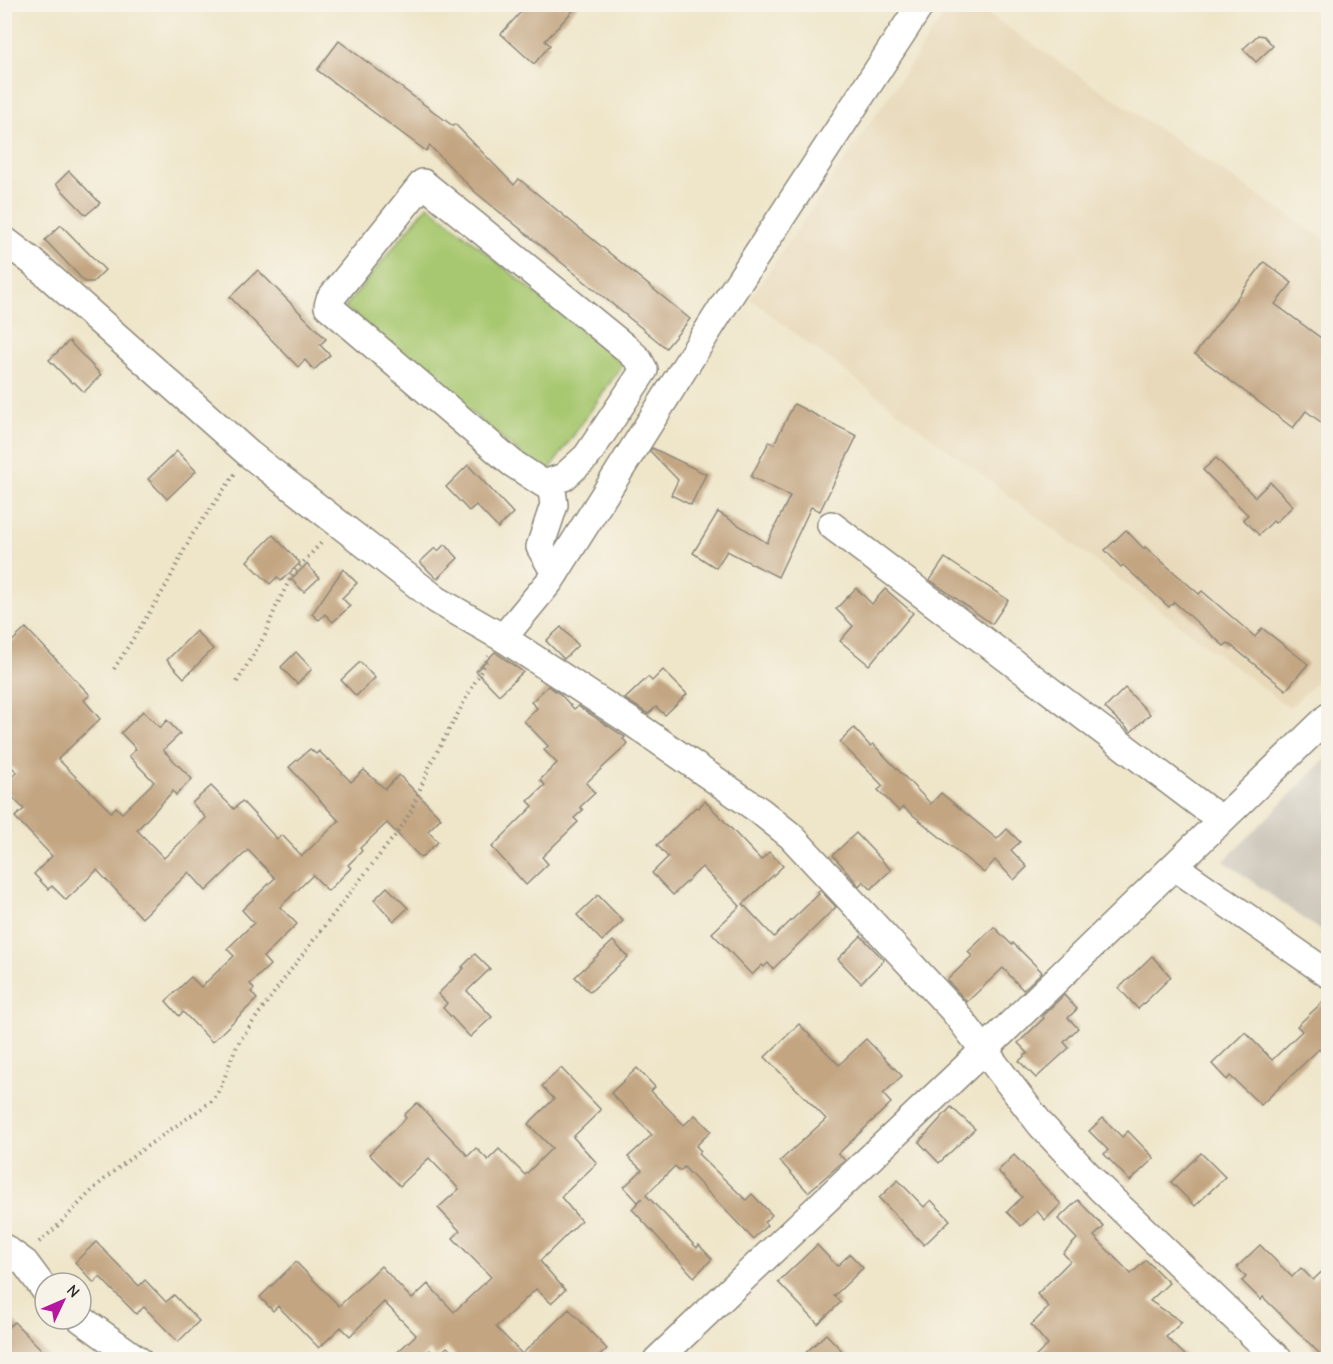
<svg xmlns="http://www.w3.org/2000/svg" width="1333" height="1364" font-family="'Comic Neue',sans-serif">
<rect width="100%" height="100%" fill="#f7f3e8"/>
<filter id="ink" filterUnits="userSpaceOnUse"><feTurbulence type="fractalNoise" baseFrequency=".0167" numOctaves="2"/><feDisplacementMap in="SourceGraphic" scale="12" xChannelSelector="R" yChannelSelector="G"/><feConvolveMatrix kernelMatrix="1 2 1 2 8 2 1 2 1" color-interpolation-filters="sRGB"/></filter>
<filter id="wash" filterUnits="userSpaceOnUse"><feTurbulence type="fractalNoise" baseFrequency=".008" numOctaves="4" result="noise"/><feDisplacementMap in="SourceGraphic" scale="24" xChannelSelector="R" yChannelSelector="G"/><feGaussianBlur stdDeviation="1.35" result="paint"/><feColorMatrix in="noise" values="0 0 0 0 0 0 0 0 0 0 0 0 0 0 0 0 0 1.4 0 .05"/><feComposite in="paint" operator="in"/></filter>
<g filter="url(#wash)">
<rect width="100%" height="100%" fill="#efe6ca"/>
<!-- built -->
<polygon fill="#e8d9ba" points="951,5 974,5 1328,242 1328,671 1289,708 750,299"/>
<!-- industrial -->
<polygon fill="#c9c3b8" points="1328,757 1328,936 1224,861"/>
<!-- green -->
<polygon fill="#a7c870" stroke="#697a4e" stroke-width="1.5" points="428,205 623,364 546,475 345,307"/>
<g id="blocks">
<!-- building -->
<g fill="#c3a581">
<polygon points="528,4 579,4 545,41 550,45 534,64 501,34"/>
<polygon points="1258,35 1264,36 1273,46 1256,62 1243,49"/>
<polygon points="339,41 453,126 455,124 514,185 519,179 690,319 666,348 474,191 430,146 426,151 317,70"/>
<polygon points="69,171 100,203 86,215 56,184"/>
<polygon points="61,225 105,270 93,282 85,282 45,240"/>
<polygon points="1264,262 1292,283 1275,304 1329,344 1329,428 1306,411 1293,428 1195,354"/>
<polygon points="258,270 326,339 320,345 330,355 314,370 305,360 298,367 230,297"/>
<polygon points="69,341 101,375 84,392 74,382 72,383 49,360"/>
<polygon points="794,404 857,436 820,511 811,507 778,577 727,551 716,568 693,553 718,512 767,543 790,496 751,477 769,442 774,444"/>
<polygon points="652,448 706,474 691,505 671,495 678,480 650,451"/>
<polygon points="177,451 196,471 167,499 148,479"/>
<polygon points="1216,458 1255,497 1270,482 1293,506 1275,523 1273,521 1259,535 1243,519 1248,515 1203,470"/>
<polygon points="468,465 513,513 498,528 476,505 469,511 446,487"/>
<polygon points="1126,530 1144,549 1145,547 1199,594 1202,591 1255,637 1262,628 1308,664 1286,690 1228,643 1224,646 1174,602 1169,607 1123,565 1121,567 1105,550"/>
<polygon points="273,535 300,563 281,581 277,577 270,584 247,561"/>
<polygon points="445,544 458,558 437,579 420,562 435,548 438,551"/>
<polygon points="945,558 1008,600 992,624 930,580"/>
<polygon points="307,564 319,578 304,592 291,579"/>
<polygon points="343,569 357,583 342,598 350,606 333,622 325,614 319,620 312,614"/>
<polygon points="856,588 872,604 885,589 913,613 869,665 840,641 853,626 836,609"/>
<polygon points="561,627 578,645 564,659 546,641"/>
<polygon points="26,628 90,695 84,700 100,719 58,759 111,812 116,807 122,813 154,782 129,756 136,749 121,733 143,711 160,728 167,720 180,734 163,750 192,779 176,795 173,791 137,830 164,858 206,818 192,803 211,786 234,809 242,801 277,839 282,835 302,856 339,821 289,767 310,749 316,754 319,751 328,760 329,759 351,782 364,770 385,789 399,775 441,818 428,831 438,842 421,858 387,823 360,848 362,851 348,865 351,868 328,891 313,875 280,907 297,924 263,957 270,965 250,984 254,989 251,992 257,999 212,1042 183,1012 179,1016 166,1001 191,977 201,987 234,956 227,949 254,923 242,910 275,878 248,850 206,891 189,872 142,918 97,870 66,900 52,886 48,889 34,874 52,856 15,817 24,809 4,789 4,784 17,772 4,760 4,649"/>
<polygon points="196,631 213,649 184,678 167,660"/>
<polygon points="296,652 312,669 297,684 281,667"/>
<polygon points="495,652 523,672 499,695 476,671"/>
<polygon points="360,662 375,678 356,696 341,680"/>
<polygon points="663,670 687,694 665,715 656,707 648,714 625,699 648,677 652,681"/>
<polygon points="548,686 560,694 574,709 578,706 625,737 623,739 628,744 586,783 595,793 580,807 583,810 574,818 578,822 542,857 548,864 526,885 492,847 533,806 528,801 545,785 540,780 557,763 544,750 548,746 524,721 537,708 531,702"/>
<polygon points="1125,688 1150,714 1131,732 1105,708"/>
<polygon points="854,728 870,746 873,744 931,804 941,793 997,839 1007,829 1020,842 1011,850 1027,867 1014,880 995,860 984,873 903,807 899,811 878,790 883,786 840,742"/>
<polygon points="705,801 761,860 769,852 783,866 743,904 774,937 819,894 817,892 820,890 836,907 773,969 768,963 764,967 762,965 752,975 712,933 740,906 702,867 673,895 652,873 668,857 657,845 696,807 698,808"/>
<polygon points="856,833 891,870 871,889 863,881 859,886 833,855"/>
<polygon points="387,887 408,908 394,921 374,900"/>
<polygon points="598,895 623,921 602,941 577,915"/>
<polygon points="994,927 1012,945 1013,943 1042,972 1023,990 1003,968 967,1002 947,980 972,956 968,952"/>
<polygon points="861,936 884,960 861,983 838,959"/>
<polygon points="613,941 628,957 590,992 575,977"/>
<polygon points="475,954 490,969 467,991 492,1017 470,1037 443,1008 447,1003 438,994 464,968 462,967"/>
<polygon points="1152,956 1171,977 1138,1009 1119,988"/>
<polygon points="1064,995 1077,1009 1068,1018 1078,1028 1064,1042 1069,1048 1036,1078 1019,1061 1028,1053 1018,1043 1044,1018 1042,1016 1045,1013"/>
<polygon points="1329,996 1329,1059 1319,1049 1261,1105 1230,1076 1227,1080 1212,1064 1245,1032 1272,1060 1302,1031 1297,1026"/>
<polygon points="799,1024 839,1065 866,1039 902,1076 883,1094 891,1103 838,1154 845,1160 808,1192 780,1161 826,1119 765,1057"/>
<polygon points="561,1068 601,1110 573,1137 597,1163 561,1197 581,1221 540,1261 565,1290 551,1303 536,1289 496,1327 522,1354 569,1309 607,1349 596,1359 459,1359 447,1347 436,1357 430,1350 420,1359 390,1359 416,1335 384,1302 350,1336 341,1327 319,1348 278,1306 273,1311 260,1297 296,1262 339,1306 381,1266 412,1299 428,1284 454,1312 491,1277 453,1238 460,1231 438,1208 459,1189 429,1158 400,1186 369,1154 406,1118 404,1115 417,1103 468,1156 476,1148 488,1160 499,1149 525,1175 552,1148 528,1124 554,1099 542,1086"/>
<polygon points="637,1068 655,1087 651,1091 684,1125 695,1115 711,1131 696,1146 701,1151 698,1154 746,1200 752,1194 772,1215 764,1222 767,1225 753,1239 684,1167 680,1171 675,1166 646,1195 697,1248 699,1245 712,1259 694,1277 632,1209 642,1198 638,1202 624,1187 642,1170 628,1157 652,1135 611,1093"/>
<polygon points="951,1107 975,1129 939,1163 919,1142"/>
<polygon points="1103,1118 1122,1137 1128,1131 1154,1158 1130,1181 1104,1154 1108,1150 1089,1131"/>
<polygon points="1201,1153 1225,1177 1195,1206 1171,1182"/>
<polygon points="1014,1155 1061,1204 1045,1220 1037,1211 1021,1226 1007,1212 1022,1197 998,1171"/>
<polygon points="898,1180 924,1207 931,1200 950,1220 924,1245 879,1198"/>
<polygon points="1078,1200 1104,1227 1094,1236 1131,1274 1146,1260 1169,1283 1150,1301 1182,1322 1166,1337 1189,1359 1033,1359 1048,1345 1031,1325 1049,1307 1037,1294 1070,1261 1063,1253 1077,1239 1058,1219"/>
<polygon points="96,1242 139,1286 145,1280 166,1302 174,1295 199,1321 178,1342 144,1307 136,1314 100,1277 94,1283 75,1262"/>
<polygon points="817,1245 837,1266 850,1254 863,1268 834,1296 841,1302 818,1324 778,1282"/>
<polygon points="1260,1245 1292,1277 1301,1268 1313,1280 1329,1265 1329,1359 1325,1359 1263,1297 1261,1300 1242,1281 1246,1277 1237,1267"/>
<polygon points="14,1322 51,1359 4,1359 4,1331"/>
<polygon points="826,1334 850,1359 799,1359"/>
</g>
</g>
</g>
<g filter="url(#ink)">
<use href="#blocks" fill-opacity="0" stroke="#8d887a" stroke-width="1.5"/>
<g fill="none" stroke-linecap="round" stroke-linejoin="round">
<defs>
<g id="minor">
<polygon points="423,183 626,348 638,359 644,370 587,456 564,477 544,484 512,463 328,306 330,299"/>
<polyline points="4,240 33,262 249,454 437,600 503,638 630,721 760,811 791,836 954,1011 1041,1125 1101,1189 1279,1360"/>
<polyline points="551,483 554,505 540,547 555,573"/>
<polyline points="831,525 1205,808 1222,819"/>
<polyline points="503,638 550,581 729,297 921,4"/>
<polyline points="1175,867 1328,974"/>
<polyline points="4,1248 25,1263 45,1290"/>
<polyline points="81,1319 138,1360"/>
<polyline points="657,1360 984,1050 1328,717"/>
</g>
</defs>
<!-- minor casing -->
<use href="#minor" stroke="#8d887a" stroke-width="30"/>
<!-- path -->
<g stroke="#8d887a" stroke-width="4" stroke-dasharray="1.5 4.5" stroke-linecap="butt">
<polyline points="114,669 166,586 192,535 235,474"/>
<polyline points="237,682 265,635 275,609 293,573 323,541"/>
<path d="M39,1242C61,1225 78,1203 99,1184C134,1153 174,1128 212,1101C227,1082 228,1059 241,1039C291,967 346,898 400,829L411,811L430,765L489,656"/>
</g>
<!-- minor -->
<use href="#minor" stroke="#fff" stroke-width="27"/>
</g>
</g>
<!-- margin -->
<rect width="1333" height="1364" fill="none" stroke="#f7f3e8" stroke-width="24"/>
<!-- north arrow -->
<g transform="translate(63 1301) rotate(46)"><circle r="28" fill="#f7f3e8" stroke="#a5a39c" stroke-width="1.5"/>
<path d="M0-4.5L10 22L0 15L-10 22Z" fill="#b5179e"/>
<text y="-9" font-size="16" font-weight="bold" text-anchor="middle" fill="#2b2b2b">N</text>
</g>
</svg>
